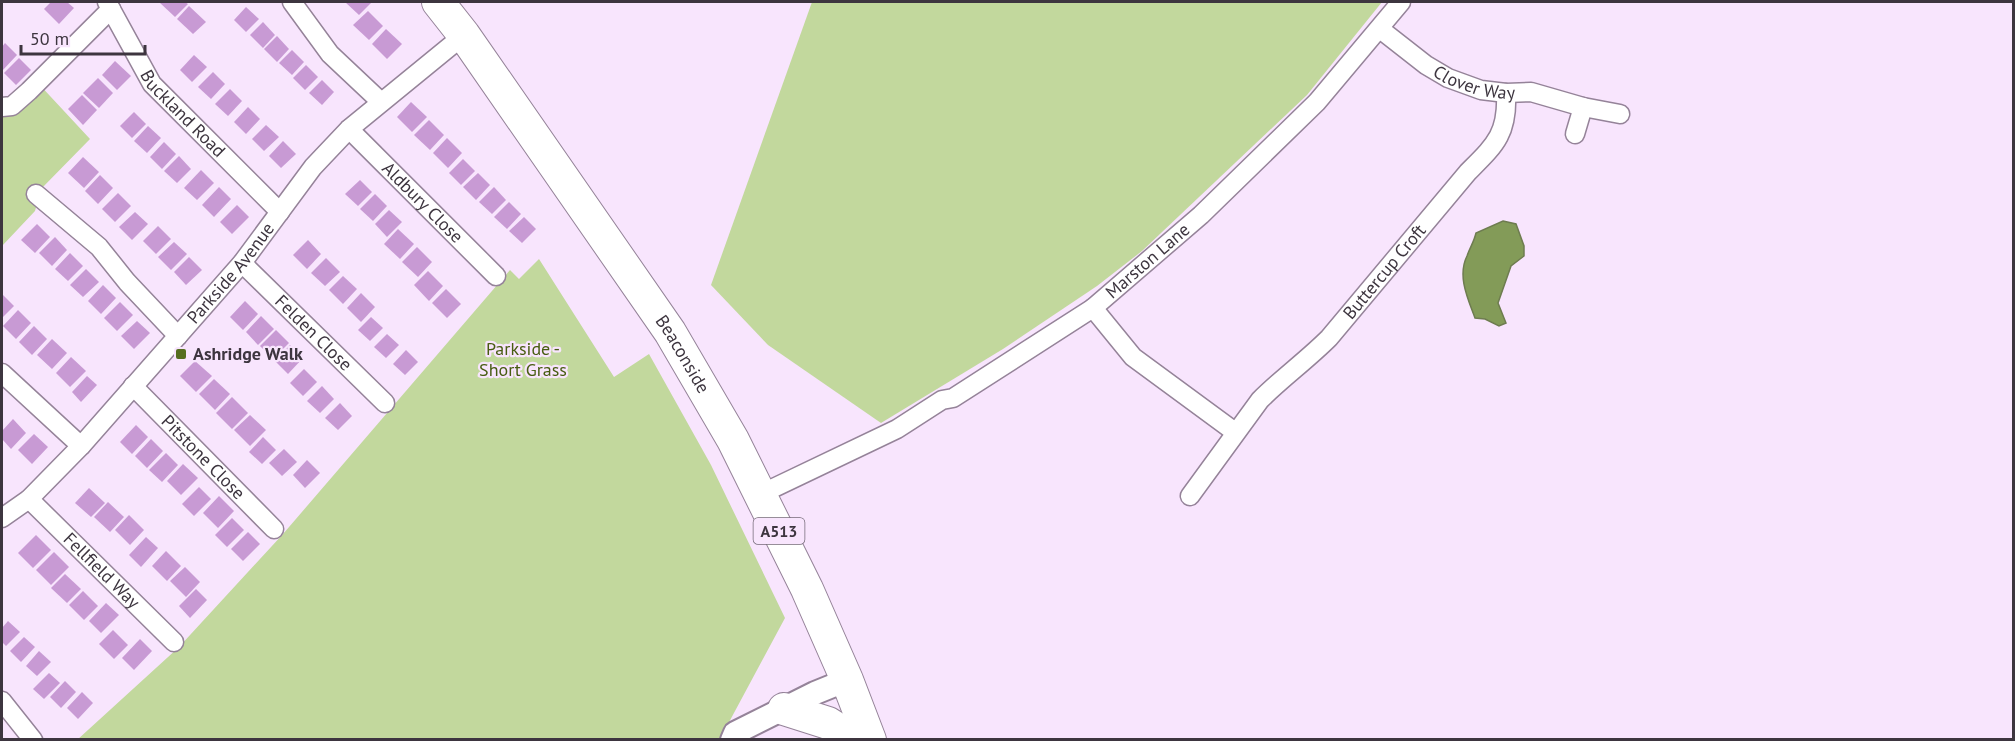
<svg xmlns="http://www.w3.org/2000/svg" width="2015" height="741" font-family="'PT Sans',sans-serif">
<rect width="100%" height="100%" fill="#f8e5fd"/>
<!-- green -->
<g fill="#c2d89d">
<polygon points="812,2 1382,2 1307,95 1142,251 1097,286 1003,349 881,423 768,345 711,285"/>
<polygon points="37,82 90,139 41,189 35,211 2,246 2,107"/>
<polygon points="539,259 614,377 649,354 711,465 785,618 720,739 77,740 179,647 283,534 510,270 519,279"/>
</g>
<!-- water -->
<path fill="#839b58" stroke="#6e7c50" stroke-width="1.5" d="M1503,221L1516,224L1524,246V256L1511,266L1498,303L1506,323L1499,326L1485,319L1475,318C1468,299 1457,276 1467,256C1470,247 1474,242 1476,233Z"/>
<!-- building -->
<g fill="#c89ad4">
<polygon points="51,2 67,2 74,8 59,24 44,9"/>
<polygon points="159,2 185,2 188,4 175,17"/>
<polygon points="345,2 372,2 359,15"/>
<polygon points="189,6 206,22 193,34 177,19"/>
<polygon points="246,7 259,19 246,32 234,20"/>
<polygon points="368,11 383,26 369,40 353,25"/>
<polygon points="263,22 275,35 263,48 250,35"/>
<polygon points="386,29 402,44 387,59 372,44"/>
<polygon points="277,36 289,49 277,62 264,49"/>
<polygon points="5,43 17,55 2,71 2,47"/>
<polygon points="292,50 304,62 292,75 279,63"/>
<polygon points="194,55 207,67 192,82 180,70"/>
<polygon points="19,58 31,70 16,85 4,73"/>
<polygon points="115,61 131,76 117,90 102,75"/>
<polygon points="306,65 318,77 305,90 293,78"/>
<polygon points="213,72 225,84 211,99 198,87"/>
<polygon points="98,78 113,93 99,108 83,93"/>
<polygon points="322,80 334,92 322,105 309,93"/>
<polygon points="230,89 242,101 228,116 215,104"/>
<polygon points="82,95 97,110 83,125 68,109"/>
<polygon points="411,102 427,117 412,132 397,117"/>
<polygon points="248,107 260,119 246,134 234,122"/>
<polygon points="134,112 146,124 132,138 120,126"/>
<polygon points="429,120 444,135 430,150 414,135"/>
<polygon points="266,125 279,137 264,151 252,139"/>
<polygon points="148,126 161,138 147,153 134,141"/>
<polygon points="447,138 462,153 448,168 433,153"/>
<polygon points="283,141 296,154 281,168 269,156"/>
<polygon points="164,142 176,154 162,169 150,157"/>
<polygon points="179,156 191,169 177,183 164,171"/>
<polygon points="83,157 99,172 84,188 68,173"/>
<polygon points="463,159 475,171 461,185 449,173"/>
<polygon points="201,170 214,183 197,200 184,188"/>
<polygon points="478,173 490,185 476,200 463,187"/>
<polygon points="100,175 113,188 98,204 85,191"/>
<polygon points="360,180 372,192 358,206 345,194"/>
<polygon points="219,187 231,199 214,217 202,205"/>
<polygon points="494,187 506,200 492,214 479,202"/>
<polygon points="118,193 131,206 115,222 102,209"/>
<polygon points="375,194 387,206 373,221 360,209"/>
<polygon points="509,202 521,214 507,229 494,217"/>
<polygon points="237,205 249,217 232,234 220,222"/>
<polygon points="389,210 402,222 387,237 375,224"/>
<polygon points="135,212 148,224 132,240 119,227"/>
<polygon points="524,217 536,229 522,243 509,231"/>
<polygon points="37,224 50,237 35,253 21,240"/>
<polygon points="158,226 171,239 156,254 143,241"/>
<polygon points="398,229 414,244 400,259 384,244"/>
<polygon points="55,237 67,250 52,266 39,253"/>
<polygon points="308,240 321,254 307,269 293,255"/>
<polygon points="174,242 187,254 171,270 158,257"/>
<polygon points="417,247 432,262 418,277 402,262"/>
<polygon points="70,253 83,266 68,281 55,269"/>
<polygon points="189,257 202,270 186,285 174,272"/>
<polygon points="326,258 340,272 325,286 311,273"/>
<polygon points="86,269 99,282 83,297 70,285"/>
<polygon points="428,271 443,286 429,301 414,285"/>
<polygon points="343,276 357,289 343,304 329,290"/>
<polygon points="103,285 116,298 101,314 88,301"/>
<polygon points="446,289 461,304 447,318 432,303"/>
<polygon points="361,293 375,307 361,322 347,308"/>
<polygon points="2,294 14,306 2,318"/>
<polygon points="245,301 258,314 243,330 230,317"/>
<polygon points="120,302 133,315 117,331 104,318"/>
<polygon points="18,310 31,323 16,339 3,326"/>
<polygon points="261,316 274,329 258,345 246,332"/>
<polygon points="371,317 383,328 370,341 358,330"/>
<polygon points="137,321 150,333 134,349 121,336"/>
<polygon points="34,326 47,339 32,355 19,342"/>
<polygon points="276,330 289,343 273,359 260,346"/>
<polygon points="387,334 399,345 386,358 374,347"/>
<polygon points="52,339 67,353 52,369 37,355"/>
<polygon points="290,345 303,358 288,374 275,361"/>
<polygon points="406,350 418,362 405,375 393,364"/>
<polygon points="71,357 86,371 70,387 56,373"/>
<polygon points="195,361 212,376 196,392 180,376"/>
<polygon points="304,369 317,382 303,396 290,383"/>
<polygon points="87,376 97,385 81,402 72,392"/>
<polygon points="214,379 230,394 215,410 199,394"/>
<polygon points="322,386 334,399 320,413 307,401"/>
<polygon points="232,397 248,413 232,429 216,413"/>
<polygon points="340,403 352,416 338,430 325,418"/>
<polygon points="250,415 266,430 250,446 234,430"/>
<polygon points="13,419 26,433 11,449 2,439 2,431"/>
<polygon points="136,425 148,437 132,454 120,442"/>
<polygon points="34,434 48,447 32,464 18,450"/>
<polygon points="263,437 276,450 262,464 249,452"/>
<polygon points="151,439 163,451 147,468 135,456"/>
<polygon points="284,449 297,462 282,476 269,463"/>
<polygon points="166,453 178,465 162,482 149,470"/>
<polygon points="307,460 320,473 305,488 293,475"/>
<polygon points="183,464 198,478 181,495 167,481"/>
<polygon points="199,487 211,499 194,516 182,504"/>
<polygon points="89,488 105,503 91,517 75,503"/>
<polygon points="219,496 234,511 218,528 203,513"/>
<polygon points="108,502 124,517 110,532 94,517"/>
<polygon points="129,515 144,530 130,545 115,530"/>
<polygon points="232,518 244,530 227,547 215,535"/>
<polygon points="248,532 260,544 243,561 231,549"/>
<polygon points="36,535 51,550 33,568 18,553"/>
<polygon points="146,537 158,548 141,567 129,555"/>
<polygon points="166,551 181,566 167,581 152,566"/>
<polygon points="54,552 69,567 51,585 36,570"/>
<polygon points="185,567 200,582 186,597 170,581"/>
<polygon points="65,574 81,589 67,603 51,588"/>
<polygon points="196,589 207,600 190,618 179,606"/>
<polygon points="83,591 98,606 84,620 69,605"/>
<polygon points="106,603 119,615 101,633 89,621"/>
<polygon points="8,621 20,632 6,646 2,642 2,628"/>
<polygon points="113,630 128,645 114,659 99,644"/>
<polygon points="24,637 35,647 21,662 10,651"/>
<polygon points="140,639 152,651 134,670 122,658"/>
<polygon points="39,651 51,662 37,676 26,666"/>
<polygon points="49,673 60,683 44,699 33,689"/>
<polygon points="65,681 76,692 61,708 50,697"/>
<polygon points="82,692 93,703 78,719 67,708"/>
</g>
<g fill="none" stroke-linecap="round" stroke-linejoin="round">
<defs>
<g id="minor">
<path id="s1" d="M107,2L152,84L280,212"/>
<polyline points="292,2 330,54 381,102"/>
<path id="s2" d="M1380,29L1426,65L1448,78L1481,90L1506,93L1531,92L1583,107L1620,114"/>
<polyline points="2,107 12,106 29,91 111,9"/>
<path id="s3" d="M349,129L496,276"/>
<polyline points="1575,134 1583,107"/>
<polyline points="36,194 99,247 127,282 178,336"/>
<path id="s4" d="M242,263L385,403"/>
<polyline points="1093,308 1133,357 1235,432"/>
<polyline points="2,373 81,446"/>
<path id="s5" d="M133,386L274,529"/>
<path id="s6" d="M761,494L897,429L942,400L953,398L1093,308L1201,215L1317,102L1401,2"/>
<path id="s7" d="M1190,496L1260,400C1282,378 1307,360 1329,338L1468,172C1495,145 1508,134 1506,93"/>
<path id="s8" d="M29,499L174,642"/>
<path id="s9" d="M2,518L29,499L81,446L242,263L313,167L349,129L464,35"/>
<polyline points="2,701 33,740"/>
</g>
<polyline id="tertiary" points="732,740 735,733 815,693 847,680"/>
<g id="trunk">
<path id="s10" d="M438,2L464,35L670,332L733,440L807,589L847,680L870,740"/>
<polyline points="784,709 828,723 855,740"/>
</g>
</defs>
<!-- minor casing -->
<use href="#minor" stroke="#958399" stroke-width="21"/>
<!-- tertiary casing -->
<use href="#tertiary" stroke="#958399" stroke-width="26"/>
<!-- trunk casing -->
<use href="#trunk" stroke="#958399" stroke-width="34"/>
<!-- minor -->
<use href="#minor" stroke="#fff" stroke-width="18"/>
<!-- tertiary -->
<use href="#tertiary" stroke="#fff" stroke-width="22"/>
<!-- trunk -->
<use href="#trunk" stroke="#fff" stroke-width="32"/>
</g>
<!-- markers -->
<rect fill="#566e1f" stroke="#f8e5fd" stroke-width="2" x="175" y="348" width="12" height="12" rx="3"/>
<g text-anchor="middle" stroke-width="4.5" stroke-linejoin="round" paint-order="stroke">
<!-- shield labels -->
<rect fill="#f8e5fd" stroke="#756a78" stroke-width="1.5" x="753.5" y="518" width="51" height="26" rx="4.5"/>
<g font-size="16" font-weight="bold" fill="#3d353f">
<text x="779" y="537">A513</text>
</g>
<!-- street labels -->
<g font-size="18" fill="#3d353f" stroke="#f8e5fd">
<text dy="6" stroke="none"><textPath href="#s2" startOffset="111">Clover Way</textPath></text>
<text dy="6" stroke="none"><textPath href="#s1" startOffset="136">Buckland Road</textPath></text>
<text dy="6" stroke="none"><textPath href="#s3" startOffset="104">Aldbury Close</textPath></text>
<text dy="6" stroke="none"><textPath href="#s6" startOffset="454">Marston Lane</textPath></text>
<text dy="6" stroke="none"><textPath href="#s7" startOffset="298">Buttercup Croft</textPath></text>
<text dy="6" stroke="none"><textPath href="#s9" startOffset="336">Parkside Avenue</textPath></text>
<text dy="6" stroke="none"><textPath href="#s4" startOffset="100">Felden Close</textPath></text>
<text dy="6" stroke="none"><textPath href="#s10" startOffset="429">Beaconside</textPath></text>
<text dy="6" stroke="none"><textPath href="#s5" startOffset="100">Pitstone Close</textPath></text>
<text dy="6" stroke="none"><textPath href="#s8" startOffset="102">Fellfield Way</textPath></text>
</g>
<!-- park labels -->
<g font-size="18" fill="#475c11" stroke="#f8e5fd">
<text x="523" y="355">Parkside -<tspan x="523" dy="21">Short Grass</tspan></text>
</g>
<!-- poi labels -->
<g font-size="18" font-weight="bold" fill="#3d353f" stroke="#f8e5fd" text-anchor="start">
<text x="193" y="360">Ashridge Walk</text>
</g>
</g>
<!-- border -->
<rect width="2015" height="741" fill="none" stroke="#3d353f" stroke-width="6"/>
<!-- scale -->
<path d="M21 45v9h124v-9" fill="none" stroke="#3d353f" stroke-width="3"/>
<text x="30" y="45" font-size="18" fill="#3d353f" stroke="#f8e5fd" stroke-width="4.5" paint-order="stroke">50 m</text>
</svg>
